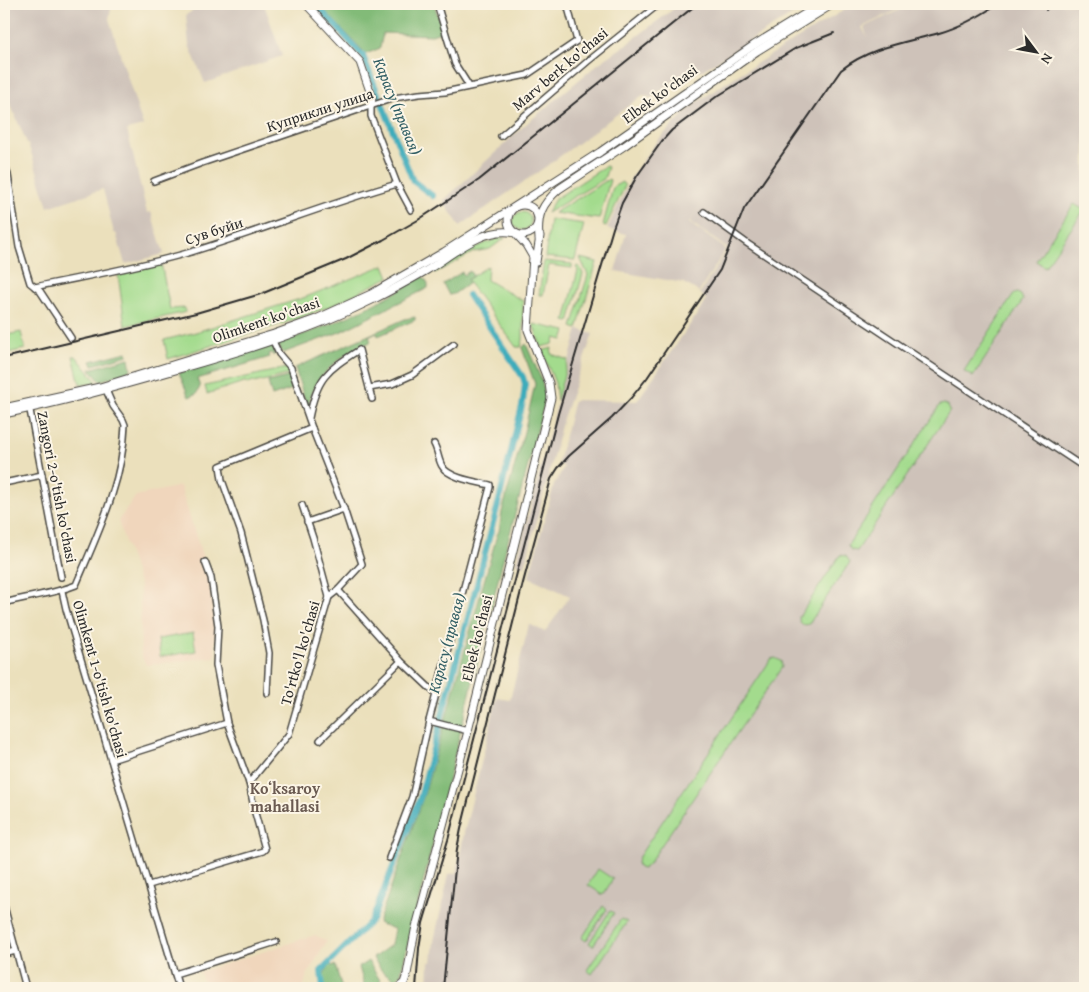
<svg xmlns="http://www.w3.org/2000/svg" width="1089" height="992" font-family="'Gentium Book Plus',serif">
<rect width="100%" height="100%" fill="#fcf5e5"/>
<filter id="ink" filterUnits="userSpaceOnUse"><feTurbulence type="fractalNoise" baseFrequency=".02" numOctaves="2"/><feDisplacementMap in="SourceGraphic" scale="10" xChannelSelector="R" yChannelSelector="G"/><feConvolveMatrix kernelMatrix="1 2 1 2 8 2 1 2 1" color-interpolation-filters="sRGB"/></filter>
<filter id="wash" filterUnits="userSpaceOnUse"><feTurbulence type="fractalNoise" baseFrequency=".0096" numOctaves="4" result="noise"/><feDisplacementMap in="SourceGraphic" scale="20" xChannelSelector="R" yChannelSelector="G"/><feGaussianBlur stdDeviation="1.12" result="paint"/><feColorMatrix in="noise" values="0 0 0 0 0 0 0 0 0 0 0 0 0 0 0 0 0 1.4 0 .05"/><feComposite in="paint" operator="in"/></filter>
<g filter="url(#wash)">
<rect width="100%" height="100%" fill="#ebe0bc"/>
<!-- built -->
<g fill="#f0d6bc">
<polygon points="180,486 210,580 215,629 215,657 146,665 141,655 140,586 118,521 136,496"/>
<polygon points="315,935 327,941 307,975 303,988 205,988 200,972"/>
</g>
<!-- industrial -->
<g fill="#cec2b9">
<polygon points="4,4 112,4 109,19 143,126 127,130 147,213 151,212 164,254 125,264 116,233 114,233 103,189 48,207 31,152 4,90"/>
<polygon points="204,4 264,4 282,56 205,83 189,45 186,15"/>
<polygon points="680,4 809,4 703,70 687,71 651,98 643,95 551,163 460,226 443,201 525,125 598,64 627,44"/>
<polygon points="854,4 909,4 862,27 867,37 864,27 912,4 1085,4 1085,988 428,988 429,962 432,962 434,941 449,874 457,873 464,833 497,698 510,700 529,624 545,632 570,596 529,577 554,485 564,467 558,463 574,400 637,401 707,300 700,293 728,249 690,222 705,198 689,223 726,249 699,292 684,283 615,271 626,234 607,229 632,176 657,141 675,123 696,103 733,78"/>
<polygon points="578,329 593,334 563,418 525,566 516,564 562,385"/>
</g>
<!-- green -->
<g fill="#a3db8d" stroke="#67835c">
<polygon points="606,166 608,167 604,179 547,213 555,199"/>
<polygon points="609,179 610,180 599,219 554,213"/>
<polygon points="622,182 625,186 606,226 603,225 613,187"/>
<polygon points="1074,204 1084,210 1045,267 1036,261"/>
<circle cx="522" cy="221" r="9"/>
<polygon points="550,219 584,224 575,260 545,257"/>
<polygon points="498,238 505,238 490,249 474,252 435,273 434,271 467,251"/>
<polygon points="580,258 597,262 577,329 572,327 588,275"/>
<polygon points="544,261 572,264 572,268 549,265 543,295 539,295"/>
<polygon points="161,263 170,309 185,308 186,312 125,326 118,274"/>
<polygon points="384,265 389,277 331,306 288,322 168,359 164,340 196,332 306,297"/>
<polygon points="488,266 487,280 523,301 523,340 521,347 516,347 467,280"/>
<polygon points="577,266 580,267 583,274 569,322 565,321 578,270 576,268"/>
<polygon points="1017,293 1021,295 1023,300 973,377 964,371 1014,294"/>
<polygon points="533,324 566,331 563,340 555,338 553,344 541,347"/>
<polygon points="4,329 6,329 7,335 21,332 25,349 4,354"/>
<polygon points="552,348 551,354 568,360 557,401 555,383 542,351"/>
<polygon points="73,356 76,356 97,382 80,384"/>
<polygon points="287,368 291,374 254,383 253,381 247,384 246,382 244,382 207,394 205,386"/>
<polygon points="944,404 948,406 950,411 857,551 851,550 848,545 940,405"/>
<path d="M840,555L846,556L850,562L809,624L805,625C801,624 799,622 799,617Z"/>
<polygon points="193,633 196,651 160,657 158,639"/>
<polygon points="775,658 781,661 782,667 648,865 643,869 639,868 637,863 638,858 771,659"/>
<polygon points="598,869 613,879 603,895 588,885"/>
<polygon points="603,906 607,909 586,941 582,938"/>
<polygon points="610,911 614,913 593,946 589,943"/>
<polygon points="621,919 627,922 592,974 587,970"/>
</g>
<!-- forest -->
<g fill="#82bb78" stroke="#567352">
<polygon points="318,4 434,4 443,31 432,35 383,33 380,48 366,54"/>
<polygon points="470,271 473,276 467,280 469,283 454,294 449,295 443,284 462,272 464,275"/>
<path d="M422,277L425,278L428,284V288L340,332L283,353L277,343C328,328 376,305 422,277Z"/>
<path d="M415,317V320L378,336L377,333L369,336L371,342C340,354 315,375 307,408L295,368L405,319Z"/>
<polygon points="526,344 542,381 545,401 503,560 400,976 394,979 382,971 373,958 391,945 394,929 378,923 425,792 497,535 499,531 502,512 524,432 535,384 522,348"/>
<polygon points="272,345 275,353 273,356 272,353 269,354 270,357 197,379 200,387 196,394 189,397 179,373"/>
<polygon points="127,352 128,355 93,365 91,361"/>
<polygon points="129,358 131,370 100,381 90,369"/>
<polygon points="291,376 295,388 272,396 268,382"/>
<polygon points="368,961 383,985 365,988 359,967"/>
<polygon points="331,963 332,966 335,965 342,988 325,988 323,975"/>
</g>
<g fill="none" stroke-linecap="round" stroke-linejoin="round">
<!-- canal -->
<g stroke="#3dacbb" stroke-width="6">
<polyline points="315,4 363,56 413,181 433,196"/>
<polyline points="323,988 321,971 372,920 420,798 496,512 523,402 525,384 523,377 468,295"/>
</g>
</g>
</g>
<g filter="url(#ink)">
<g fill="none" stroke-linecap="round" stroke-linejoin="round">
<defs>
<g id="street">
<polyline points="437,4 455,64 469,86"/>
<polyline points="371,105 371,116 397,184 411,210"/>
<polyline points="501,136 587,62 659,4"/>
<polyline points="4,161 8,175 19,247 30,283 40,291 71,338"/>
<polyline points="154,181 202,163 394,98 419,94 445,92 527,75 577,41 567,4"/>
<polyline points="704,212 748,244 1085,468"/>
<path d="M35,287C87,276 140,267 191,252C260,231 327,204 397,184"/>
<polyline points="369,388 392,384 412,375 454,344"/>
<polyline points="29,405 61,577"/>
<path d="M309,418C317,378 326,371 359,350L372,399"/>
<polyline points="4,483 42,475"/>
<polyline points="302,505 313,538 329,597"/>
<polyline points="307,522 344,509"/>
<polyline points="338,590 401,661 436,694"/>
<polyline points="62,591 66,609 179,988"/>
<path d="M4,603C28,596 54,594 76,585C98,533 123,482 125,425L123,420L113,406L106,390"/>
<polyline points="267,693 269,653 263,620 241,533 222,480 220,466 312,428"/>
<polyline points="429,721 468,731"/>
<polyline points="320,740 401,661"/>
<polyline points="111,760 227,723"/>
<polyline points="249,783 289,734 329,597 338,590 362,564 344,509 312,428 291,368 279,354 273,341"/>
<path d="M389,858L412,797L429,721L490,487V485C477,482 448,478 442,466C438,459 438,451 434,444"/>
<polyline points="149,885 263,851 265,849 255,813 249,783 227,723 216,665 218,626 211,578 205,562"/>
<polyline points="4,906 26,988"/>
<polyline points="4,954 16,951"/>
<polyline points="175,974 276,942"/>
</g>
<g id="secondary">
<polyline points="306,4 360,62 372,97 371,105"/>
<circle cx="523" cy="220" r="15"/>
<path d="M539,239C537,215 541,205 559,189L624,146L757,51L833,4"/>
<polyline points="536,262 540,236"/>
<polyline points="4,408 100,387 274,334 316,319 371,294 444,252 600,152 754,45 821,4"/>
<path d="M4,414C63,402 121,386 179,369C246,350 312,330 374,299C392,290 410,280 427,270C452,255 484,225 515,233L526,245L533,257L528,330L549,383L551,398L468,731L415,931L407,974L404,983L398,988"/>
</g>
</defs>
<!-- street casing -->
<use href="#street" stroke="#484641" stroke-width="8"/>
<!-- secondary casing -->
<use href="#secondary" stroke="#484641" stroke-width="9"/>
<!-- street -->
<use href="#street" stroke="#fff" stroke-width="5"/>
<!-- secondary -->
<use href="#secondary" stroke="#fff" stroke-width="7"/>
<!-- rail -->
<g stroke="#2b2b2b" stroke-width="2">
<polyline points="1046,10 1050,4"/>
<polyline points="4,358 196,313 261,294 346,259 383,240 418,220 479,180 697,4"/>
<polyline points="416,988 419,948 423,923 448,840 558,414 613,228 622,203 637,176 662,141 672,130 716,97 796,48 834,33"/>
<path d="M443,988L457,849L461,829L523,583L551,479L558,468L569,456L612,418L631,398L647,378L720,270L744,209L841,70C870,47 904,43 939,33C960,27 980,16 998,4"/>
</g>
</g>
</g>
<g text-anchor="middle" stroke-width="4" stroke-linejoin="round" paint-order="stroke">
<!-- street labels -->
<g font-size="15" fill="#2b2b2b" stroke="#fcf5e5">
<text transform="translate(560 69) rotate(-40)" y="5">Marv berk ko'chasi</text>
<text transform="translate(660 94) rotate(-36)" y="5">Elbek ko'chasi</text>
<text transform="translate(320 110) rotate(-18)" y="5">Куприкли улица</text>
<text transform="translate(214 231) rotate(-18)" y="5">Сув буйи</text>
<text transform="translate(266 320) rotate(-19)" y="5">Olimkent ko'chasi</text>
<text transform="translate(57 487) rotate(79)" y="5">Zangori 2-o'tish ko'chasi</text>
<text transform="translate(477 638) rotate(-76)" y="5">Elbek ko'chasi</text>
<text transform="translate(300 653) rotate(-74)" y="5">To'rtko'l ko'chasi</text>
<text transform="translate(100 679) rotate(74)" y="5">Olimkent 1-o'tish ko'chasi</text>
</g>
<!-- water labels -->
<g font-size="16" font-style="italic" fill="#325f65" stroke="#fcf5e5">
<text transform="translate(398 106) rotate(68)" y="6">Карасу (правая)</text>
<text transform="translate(446 643) rotate(-75)" y="6">Карасу (правая)</text>
</g>
<!-- neighbourhood labels -->
<g font-size="16" font-weight="bold" fill="#6b5b52" stroke="#fcf5e5">
<text x="285" y="794">Koʻksaroy<tspan x="285" dy="18">mahallasi</tspan></text>
</g>
</g>
<!-- margin -->
<rect width="1089" height="992" fill="none" stroke="#fcf5e5" stroke-width="20"/>
<!-- north arrow -->
<g transform="translate(1036 52) rotate(122)" stroke="#fcf5e5" stroke-width="4" paint-order="stroke">
<path d="M0-4L9 19L0 12L-9 19Z" fill="#2b2b2b"/>
<text y="-8" font-size="14" font-weight="bold" text-anchor="middle" fill="#2b2b2b">N</text>
</g>
</svg>
